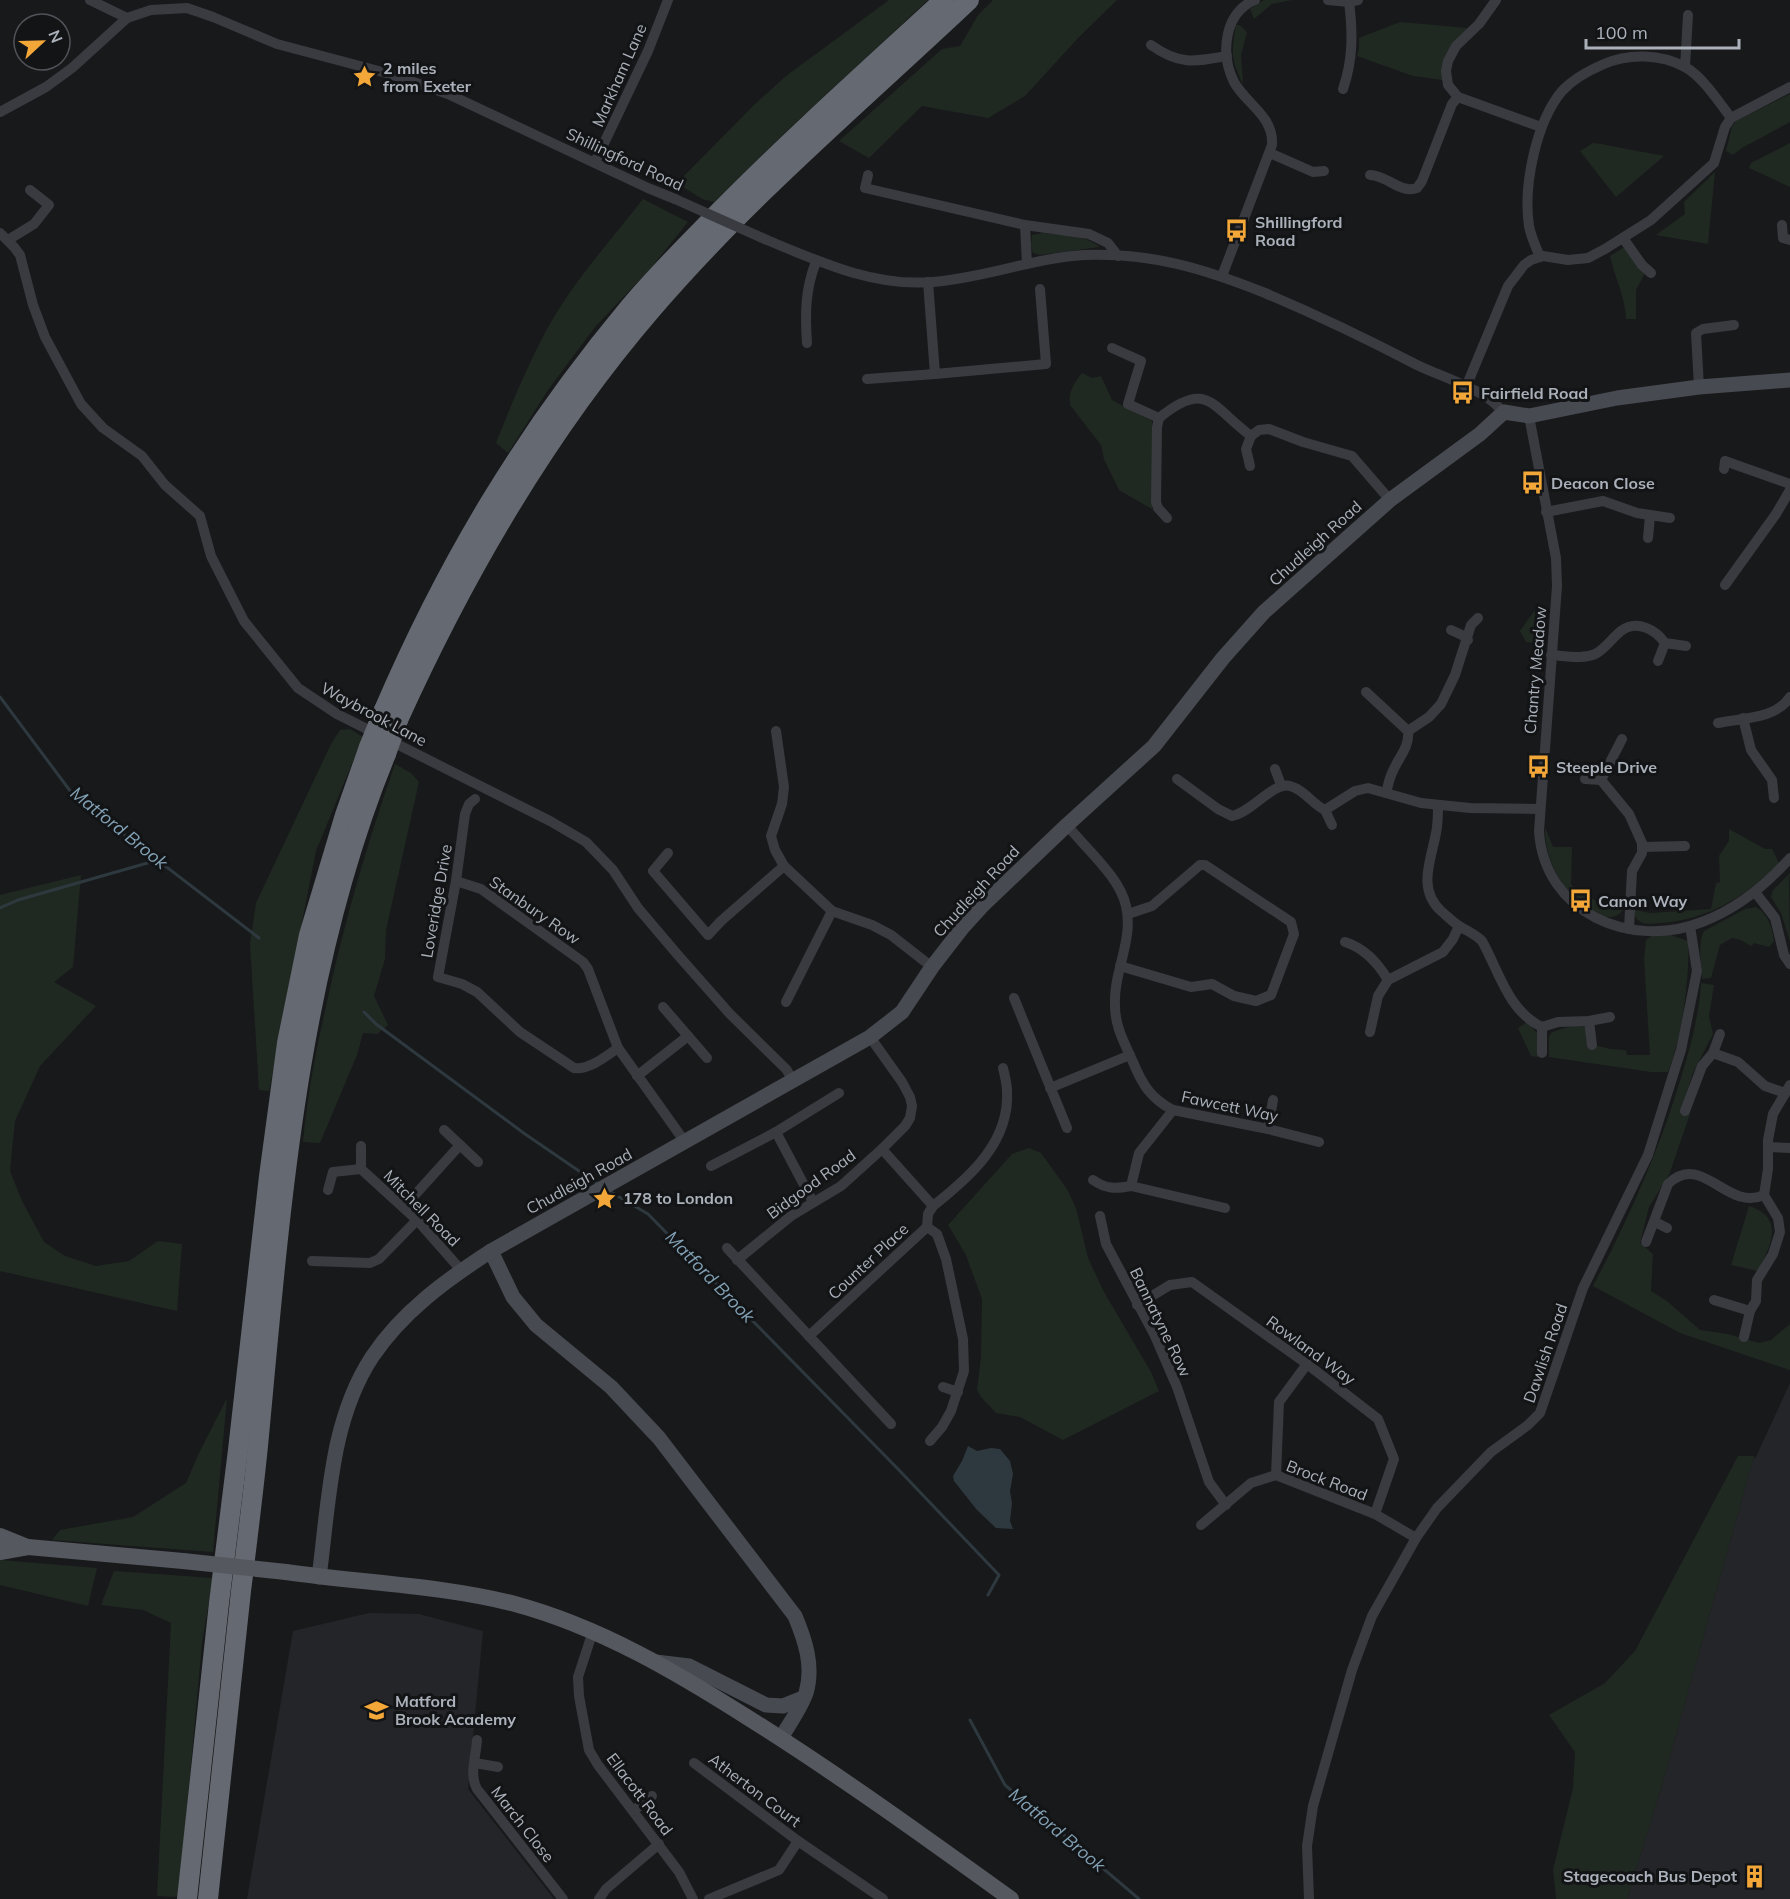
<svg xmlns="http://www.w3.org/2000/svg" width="1790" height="1899" font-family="Mulish,sans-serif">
<rect width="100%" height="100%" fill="#18191b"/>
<!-- built -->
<g fill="#242528">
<polygon points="1790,1383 1790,1899 1627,1899 1662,1785 1754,1456 1755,1459"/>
<polygon points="369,1613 419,1614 483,1631 468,1789 554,1899 247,1899 293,1631"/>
</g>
<!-- green -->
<g fill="#202921">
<polygon points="889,0 928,0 790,128 714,202 702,199 677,183 755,104 786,76"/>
<polygon points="993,0 1117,0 1079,37 1025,96 988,118 922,106 869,158 839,141 942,49 960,46 978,15"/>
<polygon points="1264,0 1292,0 1272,4 1254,19 1250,9"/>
<polygon points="1400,22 1467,28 1445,56 1442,80 1413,76 1357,56 1359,49 1359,38"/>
<path d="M1236,25H1240L1247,32L1241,55L1243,84C1231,59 1231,53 1236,25Z"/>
<polygon points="1790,94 1790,122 1742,148 1733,155 1726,151 1732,127 1736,121"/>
<polygon points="1593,143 1601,144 1664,156 1616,197 1580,151"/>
<polygon points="1790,143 1790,187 1749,168 1751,163"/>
<polygon points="1715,172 1708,244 1656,235 1685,214 1684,202"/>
<path d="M643,199L688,222L651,268L595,327L548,390L508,453L496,443C511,405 527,366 547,329C573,282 610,241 643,199Z"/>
<path d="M1042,233C1062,235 1083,234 1100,247L1040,255L1033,253L1031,245L1032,235Z"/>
<path d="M1626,246L1645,273L1636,290V319H1626C1625,296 1615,278 1610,256Z"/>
<path d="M1082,373L1092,378L1101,376L1112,400L1152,421V509L1119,490L1104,459L1101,445L1070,405C1068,392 1074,383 1082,373Z"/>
<polygon points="1534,611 1545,614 1542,644 1526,642 1520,631"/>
<polygon points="350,729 363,737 316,851 269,1091 259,1090 250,944 256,903 331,744 340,730"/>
<path d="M395,764L411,773L419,782L386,930L385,959L374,996L388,1025L377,1034L363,1033L357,1055L320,1143L303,1142C307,1098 315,1055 325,1011C343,926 366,847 395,764Z"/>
<path d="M1545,827L1553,847H1572L1571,884L1573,887L1604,906L1623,910C1609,929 1581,905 1569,892C1562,884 1556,873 1552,864C1547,852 1545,840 1545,827Z"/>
<path d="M1729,829L1765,849H1772L1779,863C1746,897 1707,920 1660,923C1649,924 1641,926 1635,916V910L1650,913L1711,909L1716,883L1720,882L1719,856L1729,841Z"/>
<polygon points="1790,873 1789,882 1790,941 1781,913 1771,897 1773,890"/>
<polygon points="81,875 73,967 54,982 96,1006 40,1066 15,1121 10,1171 22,1201 44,1242 65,1256 96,1266 129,1261 158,1241 182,1244 177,1311 0,1271 0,895"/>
<path d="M1756,907C1769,915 1772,928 1774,941L1769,947L1754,943L1751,946L1741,940L1732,938L1720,945L1711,978L1702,979C1702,964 1697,944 1704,931L1745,909Z"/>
<path d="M1671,935L1688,941C1690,977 1682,1038 1668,1072H1651L1549,1057V1037L1551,1033C1562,1028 1575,1025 1587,1027L1590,1044L1610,1049L1626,1050L1627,1055H1650L1644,959L1646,940L1652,936Z"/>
<path d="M1701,983L1714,985L1709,1016L1713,1034L1692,1075L1683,1106L1690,1114L1669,1175L1649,1207L1640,1243L1653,1254L1651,1291L1667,1301L1700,1330L1728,1334L1759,1343L1771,1340L1790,1324V1370L1680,1333L1593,1286C1628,1220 1658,1153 1680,1081C1690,1049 1699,1016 1701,983Z"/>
<polygon points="1527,1022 1537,1033 1539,1057 1531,1056 1518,1028"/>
<polygon points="1029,1148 1041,1153 1067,1189 1076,1208 1088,1258 1104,1292 1151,1372 1159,1391 1063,1440 1020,1417 996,1413 981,1397 977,1390 981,1357 982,1299 966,1255 948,1225 1012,1154"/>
<path d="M1749,1206C1786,1218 1770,1247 1758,1271L1731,1265Z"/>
<polygon points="227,1398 213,1552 52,1540 60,1530 133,1517 186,1483 199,1453"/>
<polygon points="1738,1456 1754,1456 1662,1785 1627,1899 1556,1899 1553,1870 1573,1788 1575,1752 1549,1715 1605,1683 1635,1651"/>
<polygon points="0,1560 97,1568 88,1606 0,1585"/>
<polygon points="114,1571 213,1578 202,1643 179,1897 157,1896 171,1623 143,1610 101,1605"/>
</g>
<!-- water -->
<polygon fill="#2e393f" points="968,1446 977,1451 991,1448 1000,1449 1010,1461 1013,1474 1010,1491 1012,1503 1010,1521 1013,1529 996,1528 977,1510 954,1481 953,1476 962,1461"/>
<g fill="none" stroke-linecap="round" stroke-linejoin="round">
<!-- stream -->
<g stroke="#2e393f" stroke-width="3">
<polyline points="0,697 74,796 259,938"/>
<polyline points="0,908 18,900 158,860"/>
<polyline points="364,1012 376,1024 525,1134 598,1184"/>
<polyline points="609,1191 648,1214 897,1468 999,1575 988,1595"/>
<polyline points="970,1720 1005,1785 1139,1899"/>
</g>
<!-- street -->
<g stroke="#393b40" stroke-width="10">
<polyline points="90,0 127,18"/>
<polyline points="1328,0 1349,2 1358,0"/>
<polyline points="1496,0 1479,24 1456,46 1448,61 1446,71 1448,85 1458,97 1541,127"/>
<path d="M1151,45C1179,65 1194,62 1227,56"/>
<polyline points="1685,67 1688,15"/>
<path d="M1343,89C1353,60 1353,33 1349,2"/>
<polyline points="0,112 46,87 72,68 127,18 151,10 187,8 213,17 277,44 390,74 448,94 648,188 675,199"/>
<polyline points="1270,153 1313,172 1324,171"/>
<polyline points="595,162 648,51 668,0"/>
<polyline points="868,175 865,188 1025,225 1089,234 1108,243 1118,256"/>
<path d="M1370,175C1387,175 1400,194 1417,188L1422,181L1452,104L1458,97"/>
<polyline points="1025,225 1027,264"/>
<polyline points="1782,225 1783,238 1790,240"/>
<polyline points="0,233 14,247 20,255 33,305 45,337 81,404 103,428 142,456 165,485 200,516 211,556 244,621 298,688 337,714 550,821 586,842 613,870 638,908 677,954 730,1014 786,1069 793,1080"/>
<polyline points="1623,238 1642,265 1651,273"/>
<polyline points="8,240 34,224 49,205 30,190"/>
<path d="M767,240C820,262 874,287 932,282C984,278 1033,258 1084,255C1150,252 1205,269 1265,293C1317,315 1367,339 1417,365C1438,375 1463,383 1483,395C1491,399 1497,406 1504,412"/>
<path d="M1540,257C1536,247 1531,237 1529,226C1523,186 1536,122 1562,91C1573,79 1590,70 1604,64C1629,53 1661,54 1685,67C1702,76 1719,102 1731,118"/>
<path d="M1222,276L1272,145C1274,116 1246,104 1234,82C1220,54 1224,13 1255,0"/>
<polyline points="928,282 935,374 1046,364 1040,289"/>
<path d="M807,343C805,315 805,289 816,262"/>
<polyline points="1112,348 1141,361 1128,404 1159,418"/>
<polyline points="867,379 935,374"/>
<polyline points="1466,387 1508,286 1524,265 1531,260 1543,256 1568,260 1588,258 1605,249 1651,220 1714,163 1725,127 1731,118 1790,87"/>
<polyline points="1699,387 1696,333 1703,329 1734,325"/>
<path d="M1529,416L1556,558L1557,586L1539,831C1544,913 1631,950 1702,922C1737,909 1766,885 1790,858"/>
<polyline points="1250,466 1246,449 1251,436"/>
<polyline points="1724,469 1725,461 1790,484"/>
<polyline points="1546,512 1603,501 1637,513 1670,518"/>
<path d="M1167,518L1158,508L1156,502L1157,427L1159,418C1207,379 1211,406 1251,436L1259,430L1269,429L1303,442L1352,456L1390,500"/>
<polyline points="1648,538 1650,516"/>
<polyline points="1725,585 1776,514 1790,490"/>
<polyline points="1451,630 1464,636 1468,640"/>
<path d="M1551,655C1565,656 1584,660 1597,653C1607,647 1613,637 1621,631C1637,619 1656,630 1665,643L1686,646"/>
<polyline points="1658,661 1665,643"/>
<path d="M1366,692L1408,731C1410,747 1398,758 1392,773C1389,779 1388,786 1386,793"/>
<polyline points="1743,718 1751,750 1772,780 1774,798"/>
<path d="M1718,723C1742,718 1776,719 1790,697"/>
<polyline points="776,731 784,787 782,804 771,836 775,850 784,866 832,911 872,925 891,935 932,967"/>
<polyline points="1408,731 1429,717 1441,704 1455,675 1471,625 1478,618"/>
<polyline points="1622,739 1601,780 1629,814 1642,843 1642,853 1632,871 1629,929"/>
<polyline points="1275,769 1281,785"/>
<path d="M1177,779L1218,809L1232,816C1251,813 1274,781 1290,786C1305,790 1313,805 1325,810L1355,791L1368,788L1421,803L1470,808L1540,809"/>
<polyline points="1585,779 1601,780"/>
<path d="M475,799L469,804L465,814L456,881L438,977L462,984L477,992L520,1032L574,1068C589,1070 605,1057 618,1048"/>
<path d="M1438,805C1438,814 1438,824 1436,833C1431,861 1417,888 1441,911C1447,916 1453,922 1459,926C1467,931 1475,934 1482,941C1499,971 1508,1011 1542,1027V1053"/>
<polyline points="1325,810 1332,825"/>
<path d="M1067,825C1085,848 1120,877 1126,906C1134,940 1113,972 1115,1006C1115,1027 1125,1044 1133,1062C1142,1084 1151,1099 1173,1110L1268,1129L1319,1142"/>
<polyline points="1642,847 1685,846"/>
<polyline points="668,853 653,871 708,935 721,921 784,866"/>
<polyline points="456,881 481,889 583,962 588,969 618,1048 685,1142"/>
<polyline points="1755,892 1775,918 1784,955 1790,964"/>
<path d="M1345,942C1364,948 1378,963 1388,980"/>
<polyline points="1120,966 1191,987 1212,984 1234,996 1256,1001 1271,995 1294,934 1291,922 1205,865 1200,865 1152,906 1128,914"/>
<polyline points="1014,998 1067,1128"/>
<polyline points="786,1002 832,911"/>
<polyline points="663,1007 707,1058"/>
<polyline points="1589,1021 1592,1045"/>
<polyline points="1542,1027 1558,1022 1589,1021 1610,1017"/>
<polyline points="1370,1032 1378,996 1388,980 1443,952 1453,939 1459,926"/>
<polyline points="1713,1053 1720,1034"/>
<polyline points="637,1076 688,1036"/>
<polyline points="1050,1088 1130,1055"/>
<polyline points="1685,1111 1702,1066 1713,1053 1738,1062 1765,1086 1785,1093"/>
<polyline points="1268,1129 1273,1100"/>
<polyline points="444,1130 478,1162"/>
<polyline points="776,1132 813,1202"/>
<polyline points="1768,1147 1790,1148"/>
<polyline points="711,1166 776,1132 839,1093"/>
<polyline points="361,1169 417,1220 461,1270"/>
<path d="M1093,1180C1106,1189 1115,1189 1131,1186L1225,1208"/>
<polyline points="1131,1186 1139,1153 1173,1110"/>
<polyline points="328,1190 333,1172 361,1169 361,1146"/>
<path d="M933,1206C970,1177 1010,1142 1007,1091C1007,1084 1005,1076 1003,1068"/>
<polyline points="404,1207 460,1145"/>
<polyline points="1100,1216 1106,1244 1155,1336 1177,1387 1209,1482 1226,1505"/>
<polyline points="1655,1222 1667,1228"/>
<polyline points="927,1227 937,1234 946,1259 963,1339 964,1371 951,1411 942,1427 930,1441"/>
<path d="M1646,1242L1668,1184C1702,1151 1727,1212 1764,1195"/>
<polyline points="727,1248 891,1424"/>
<polyline points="737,1260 791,1216 841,1186 882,1149 905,1126 910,1118 912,1106 910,1097 902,1082 870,1037"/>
<polyline points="312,1261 370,1263 379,1259 417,1220"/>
<polyline points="1714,1300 1750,1311"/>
<polyline points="1137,1305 1170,1285 1192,1282 1307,1364 1378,1419 1394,1459 1375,1514"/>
<polyline points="809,1336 927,1227 928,1214 933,1206 882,1149"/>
<polyline points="1744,1337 1750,1311 1756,1301 1757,1280 1773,1254 1780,1232 1778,1218 1764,1195 1768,1169 1768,1140 1773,1114 1790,1085"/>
<polyline points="943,1387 958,1392"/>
<polyline points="1276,1475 1279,1402 1307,1364"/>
<polyline points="1201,1525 1251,1483 1276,1475 1375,1514 1416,1538"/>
<polyline points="593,1631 578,1677 579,1696 589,1750 598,1765 679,1872 693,1899"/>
<path d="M477,1740C476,1756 469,1775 477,1789L563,1899"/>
<polyline points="475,1763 498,1767"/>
<polyline points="694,1763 798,1841"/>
<polyline points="633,1811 652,1796"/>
<polyline points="599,1899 606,1889 659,1844"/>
<polyline points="709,1899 779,1870 798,1841 883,1899"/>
<polyline points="1309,1899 1307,1846 1313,1806 1352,1670 1372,1616 1416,1538 1437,1508 1491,1452 1528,1425 1540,1413 1583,1288 1648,1155 1674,1072 1681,1050 1697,971 1690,926"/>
</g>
<!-- secondary -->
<g stroke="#474a50" stroke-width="15">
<path d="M491,1251L513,1297L536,1325L611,1387L659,1438L795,1616C805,1640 814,1666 806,1693C801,1708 789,1724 781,1738"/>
<path d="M319,1577C329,1503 330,1421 372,1357C402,1312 446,1280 491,1251L870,1037L902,1012L932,967L963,927L984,904L1067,825L1154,746L1223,658L1264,612L1390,500L1480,434L1504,412L1529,416L1617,398L1699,387L1790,380"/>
<polyline points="656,1662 689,1666 766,1705 783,1706 803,1698"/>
</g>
<!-- primary -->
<g stroke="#55585f" stroke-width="16">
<polyline points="0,1536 27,1547"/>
<polyline points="0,1552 28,1547 183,1561"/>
<path d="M286,1572C362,1583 440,1585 515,1604C600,1627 676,1672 750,1719C839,1775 925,1837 1011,1899"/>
</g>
<!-- highway -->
<g stroke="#656971" stroke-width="20">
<path d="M384,710C448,561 525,433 629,308C657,274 689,243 720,211C792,138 868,70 944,0"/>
<path d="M398,720C465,572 546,432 652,309C748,197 862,101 969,0"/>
<polyline points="187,1899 219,1603 238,1450 269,1176 287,1043 309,935 345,815 369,747"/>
<path d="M208,1899C219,1796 230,1694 241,1591C247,1543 253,1495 258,1446C280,1213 296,973 386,754"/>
</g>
<!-- street-bridge -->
<polyline stroke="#393b40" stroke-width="10" points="675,199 767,240"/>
<!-- primary-bridge -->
<polyline stroke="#55585f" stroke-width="16" points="183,1561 286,1572"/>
<!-- highway-bridge -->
<g stroke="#656971" stroke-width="20">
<polyline points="369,747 384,710"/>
<polyline points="386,754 398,720"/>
</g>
</g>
<!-- icons -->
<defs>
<symbol id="sight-bare" viewBox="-9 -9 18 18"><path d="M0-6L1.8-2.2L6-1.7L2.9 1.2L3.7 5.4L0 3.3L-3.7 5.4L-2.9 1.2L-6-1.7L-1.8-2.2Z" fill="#f3a738" stroke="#131416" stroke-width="2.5" paint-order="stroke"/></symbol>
<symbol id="bus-bare" viewBox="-9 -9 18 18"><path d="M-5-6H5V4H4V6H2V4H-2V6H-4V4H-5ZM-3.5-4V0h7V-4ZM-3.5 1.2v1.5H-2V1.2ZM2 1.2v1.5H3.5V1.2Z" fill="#f3a738" stroke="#131416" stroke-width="2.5" paint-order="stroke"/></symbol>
<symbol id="school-bare" viewBox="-9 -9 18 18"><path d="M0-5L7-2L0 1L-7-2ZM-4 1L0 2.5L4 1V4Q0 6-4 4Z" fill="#f3a738" stroke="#131416" stroke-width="2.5" paint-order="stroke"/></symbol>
<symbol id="building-bare" viewBox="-9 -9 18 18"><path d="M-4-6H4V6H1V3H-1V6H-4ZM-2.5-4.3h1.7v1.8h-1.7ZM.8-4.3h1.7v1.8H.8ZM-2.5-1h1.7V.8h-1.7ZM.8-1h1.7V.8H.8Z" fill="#f3a738" stroke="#131416" stroke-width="2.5" paint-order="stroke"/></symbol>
</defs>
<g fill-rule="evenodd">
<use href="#sight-bare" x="348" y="60" width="33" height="33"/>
<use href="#bus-bare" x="1220" y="214" width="33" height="33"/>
<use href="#bus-bare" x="1446" y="376" width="33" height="33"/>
<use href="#bus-bare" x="1516" y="466" width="33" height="33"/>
<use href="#bus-bare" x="1522" y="750" width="33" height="33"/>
<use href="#bus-bare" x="1564" y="884" width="33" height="33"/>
<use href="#sight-bare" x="588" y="1182" width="33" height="33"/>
<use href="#school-bare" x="360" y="1694" width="33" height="33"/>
<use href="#building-bare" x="1738" y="1860" width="33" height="33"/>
</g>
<g text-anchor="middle" stroke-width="6" stroke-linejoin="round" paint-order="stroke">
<!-- poi labels -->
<g font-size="16" font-weight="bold" fill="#abb1ba" stroke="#131416" text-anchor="start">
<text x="383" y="74">2 miles<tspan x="383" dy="18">from Exeter</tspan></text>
<text x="1255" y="228">Shillingford<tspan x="1255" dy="18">Road</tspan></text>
<text x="1481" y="399">Fairfield Road</text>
<text x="1551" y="489">Deacon Close</text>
<text x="1556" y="773">Steeple Drive</text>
<text x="1598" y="907">Canon Way</text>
<text x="623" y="1204">178 to London</text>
<text x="395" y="1707">Matford<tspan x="395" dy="18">Brook Academy</tspan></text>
<text x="1737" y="1882" text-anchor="end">Stagecoach Bus Depot</text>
</g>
<!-- street labels -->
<g font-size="16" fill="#abb1ba" stroke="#131416">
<text transform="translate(619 75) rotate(-66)" y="6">Markham Lane</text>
<text transform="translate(625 159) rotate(25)" y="6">Shillingford Road</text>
<text transform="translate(1315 543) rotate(-42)" y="6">Chudleigh Road</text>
<text transform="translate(1535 670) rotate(-85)" y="6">Chantry Meadow</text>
<text transform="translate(374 714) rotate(28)" y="6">Waybrook Lane</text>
<text transform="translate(976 891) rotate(-47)" y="6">Chudleigh Road</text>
<text transform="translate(436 901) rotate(-80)" y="6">Loveridge Drive</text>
<text transform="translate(535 910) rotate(35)" y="6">Stanbury Row</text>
<text transform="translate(1230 1106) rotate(12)" y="6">Fawcett Way</text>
<text transform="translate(579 1181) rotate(-29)" y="6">Chudleigh Road</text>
<text transform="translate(811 1184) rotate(-36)" y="6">Bidgood Road</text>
<text transform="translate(422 1208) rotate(45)" y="6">Mitchell Road</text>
<text transform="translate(868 1261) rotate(-43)" y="6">Counter Place</text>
<text transform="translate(1161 1322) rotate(64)" y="6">Bannatyne Row</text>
<text transform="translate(1311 1350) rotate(36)" y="6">Rowland Way</text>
<text transform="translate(1545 1353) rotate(-71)" y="6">Dawlish Road</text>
<text transform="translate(1327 1480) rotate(21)" y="6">Brock Road</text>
<text transform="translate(755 1790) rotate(37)" y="6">Atherton Court</text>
<text transform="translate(640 1794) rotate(53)" y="6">Ellacott Road</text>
<text transform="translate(523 1824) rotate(52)" y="6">March Close</text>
</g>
<!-- water labels -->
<g font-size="18" font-style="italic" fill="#82a1b5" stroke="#131416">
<text transform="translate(119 828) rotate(39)" y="6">Matford Brook</text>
<text transform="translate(710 1277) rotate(46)" y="6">Matford Brook</text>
<text transform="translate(1057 1830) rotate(40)" y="6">Matford Brook</text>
</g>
</g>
<!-- north arrow -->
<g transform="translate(42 42) rotate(68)"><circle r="28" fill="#131416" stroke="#505358" stroke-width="1.5"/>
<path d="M0-4.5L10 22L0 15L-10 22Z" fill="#f3a738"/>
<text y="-9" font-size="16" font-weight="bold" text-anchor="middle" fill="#abb1ba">N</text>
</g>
<!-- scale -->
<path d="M1586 39v9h153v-9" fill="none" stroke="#abb1ba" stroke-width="3"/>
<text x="1595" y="39" font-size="18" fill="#abb1ba" stroke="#131416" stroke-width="4.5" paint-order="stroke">100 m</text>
</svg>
